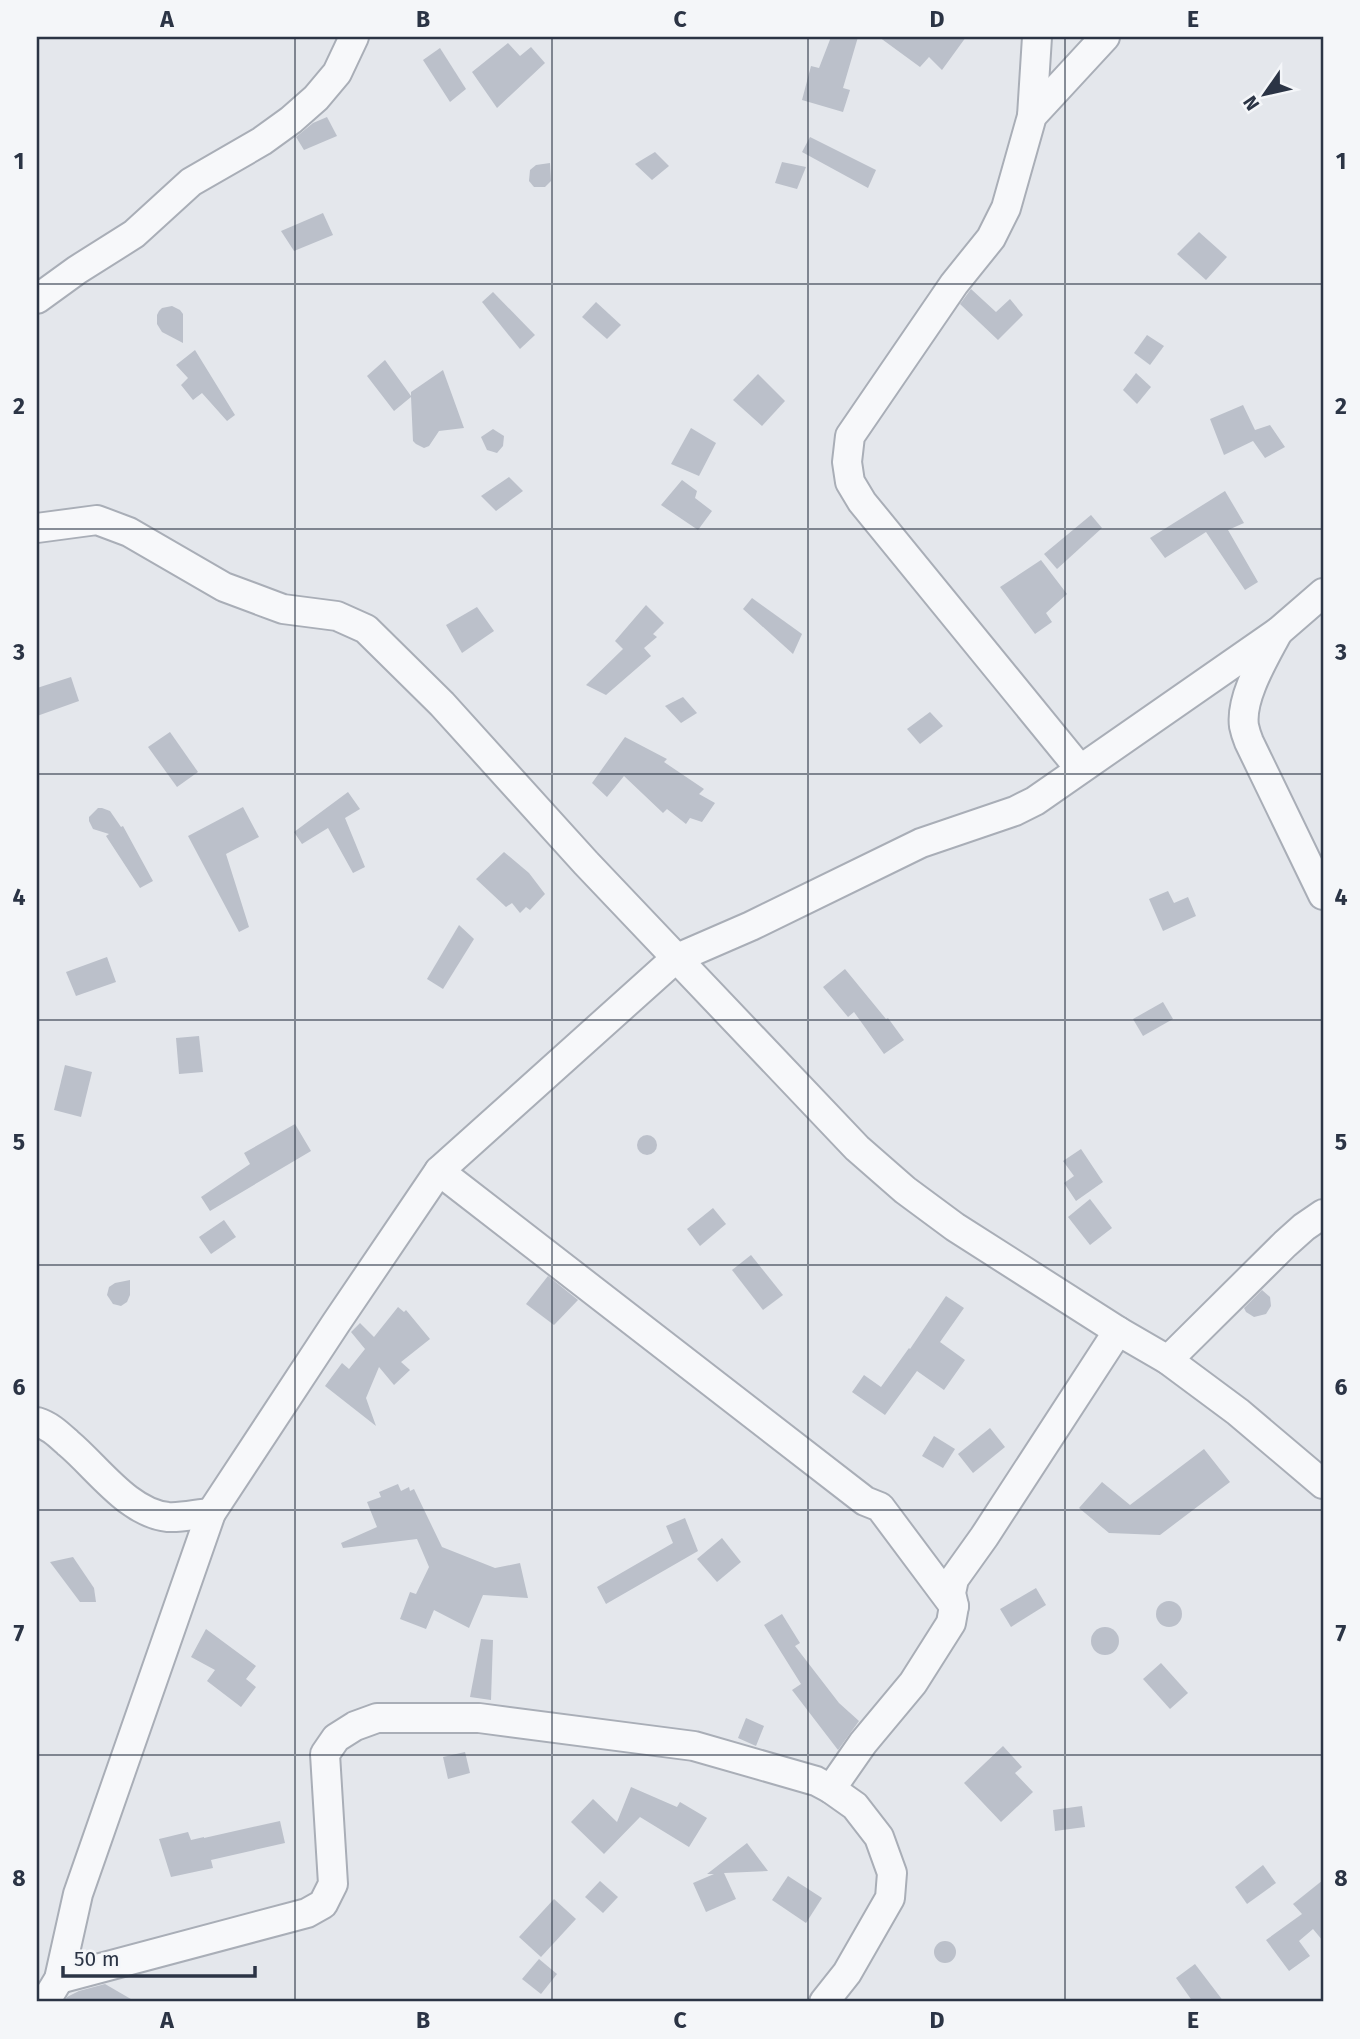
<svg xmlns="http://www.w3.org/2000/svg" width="1360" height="2039" font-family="'Fira Sans',sans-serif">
<rect width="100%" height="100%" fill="#e4e7ec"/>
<!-- building -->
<g fill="#bbc0ca">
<polygon points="831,37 858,37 843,88 850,90 843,112 802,100 811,66 819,68"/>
<polygon points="879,37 966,37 942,70 929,57 920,67"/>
<polygon points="508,43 520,56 531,47 545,63 497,108 472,72"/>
<polygon points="440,48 466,89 450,102 423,60"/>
<polygon points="327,117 337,136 304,150 296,137 313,123"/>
<polygon points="810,137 876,170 868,188 802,152"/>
<polygon points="655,152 669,166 652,180 635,164"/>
<polygon points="782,162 806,167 797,189 775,183"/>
<polygon points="550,163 551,181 545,187 534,187 529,181 530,170 536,165"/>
<polygon points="323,213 333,235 294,251 281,231"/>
<polygon points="1199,232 1227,257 1206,280 1177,254"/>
<polygon points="971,289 996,312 1010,299 1023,315 998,340 960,304"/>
<polygon points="493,292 535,335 520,349 482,302"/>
<polygon points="596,302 621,325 607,339 582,317"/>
<polygon points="172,306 180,310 183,314 183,343 162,332 157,324 157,315 159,311 162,308"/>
<polygon points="1147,335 1164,346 1150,365 1134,353"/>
<polygon points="195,350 235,415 227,421 202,393 193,400 181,385 188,378 176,365"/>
<polygon points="385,360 411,396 411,392 443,370 464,428 439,431 429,446 424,448 416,444 413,441 411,397 394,411 367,376"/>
<polygon points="1136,373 1151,387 1137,404 1123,390"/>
<polygon points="758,374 785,401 762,426 733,400"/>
<polygon points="1243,405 1255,430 1270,425 1285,447 1265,458 1253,441 1224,455 1210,419"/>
<polygon points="691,428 716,443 699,476 671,464"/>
<polygon points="493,429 504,436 503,446 497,453 487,450 481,437"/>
<polygon points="509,477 523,491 496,511 481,496"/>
<polygon points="682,480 697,491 695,498 712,511 698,530 661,505"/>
<polygon points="1225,491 1244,523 1228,530 1258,582 1245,590 1206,532 1165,558 1150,538"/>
<polygon points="1091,515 1102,528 1057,569 1044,554"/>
<polygon points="1041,560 1067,594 1046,613 1052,622 1035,634 1000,587"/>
<polygon points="752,598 802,634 793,654 743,609"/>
<polygon points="646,605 664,623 653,634 657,637 644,648 651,656 606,695 586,685 623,649 615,641"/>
<polygon points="477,607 494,631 462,653 446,625"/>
<polygon points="71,677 79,701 37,716 37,688"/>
<polygon points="683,697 697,713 681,723 665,706"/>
<polygon points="930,712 943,726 920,744 907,729"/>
<polygon points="170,732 198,772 177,787 148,747"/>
<polygon points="625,737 667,759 664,762 704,789 699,794 715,803 702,822 690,818 686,824 667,809 663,813 624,776 607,797 592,783"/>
<polygon points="348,792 360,809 345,818 365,867 353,873 328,828 302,844 294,832"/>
<polygon points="243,807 259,837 226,854 249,927 239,932 188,836"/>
<polygon points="98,808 102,808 110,811 121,827 123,826 153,881 140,888 106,836 109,834 93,829 89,821 89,817"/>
<polygon points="504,852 529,873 545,894 530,910 526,907 520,913 512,903 506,907 476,879"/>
<polygon points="1168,891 1174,903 1188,897 1196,916 1163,931 1149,899"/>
<polygon points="459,925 474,939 443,989 427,979"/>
<polygon points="107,957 116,982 76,996 66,972"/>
<polygon points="845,969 886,1019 888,1018 904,1040 884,1054 854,1012 848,1017 823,987"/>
<polygon points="1163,1002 1173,1019 1143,1036 1133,1019"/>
<polygon points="199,1036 203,1072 179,1074 176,1038"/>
<polygon points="65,1065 92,1072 81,1117 54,1110"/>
<polygon points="295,1124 311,1151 210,1211 201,1197 250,1164 244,1153"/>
<circle cx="647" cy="1145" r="10"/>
<polygon points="1081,1149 1103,1182 1076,1201 1064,1183 1074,1176 1063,1161"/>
<polygon points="1090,1199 1112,1228 1090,1245 1068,1217"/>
<polygon points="713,1208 726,1224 700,1246 687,1229"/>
<polygon points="224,1220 236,1237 211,1254 199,1237"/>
<polygon points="751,1255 783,1295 763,1310 732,1270"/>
<polygon points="548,1276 578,1300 554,1325 526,1304"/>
<polygon points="130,1280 130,1295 127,1302 121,1306 113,1304 107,1295 109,1287 115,1283"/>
<polygon points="1262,1290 1270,1297 1271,1306 1266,1314 1254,1317 1246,1312 1244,1308"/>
<polygon points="946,1296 964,1308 940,1342 965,1360 944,1390 917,1371 885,1415 852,1392 864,1375 881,1387 909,1348 910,1349"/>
<polygon points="398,1307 404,1312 406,1310 430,1339 401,1362 410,1370 394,1385 379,1367 366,1398 376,1426 325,1386 342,1363 349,1369 365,1349 351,1332 360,1323 374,1337"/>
<polygon points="990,1428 1005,1447 973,1473 958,1454"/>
<polygon points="934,1436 955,1449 943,1468 922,1456"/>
<polygon points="1204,1449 1230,1482 1160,1535 1109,1533 1079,1508 1102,1482 1130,1505"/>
<polygon points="398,1484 401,1491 409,1487 410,1491 414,1489 442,1547 495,1568 520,1563 528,1598 483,1595 469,1628 434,1610 426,1629 400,1619 410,1592 416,1594 429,1567 417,1539 343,1548 341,1543 377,1527 367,1502 381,1497 379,1492"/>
<polygon points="685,1518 698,1551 606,1604 597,1587 673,1543 666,1526"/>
<polygon points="722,1538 741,1562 717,1582 697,1559"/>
<polygon points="73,1557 94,1588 96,1602 80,1602 50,1562"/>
<polygon points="1036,1588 1046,1605 1011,1627 1000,1609"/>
<circle cx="1169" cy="1614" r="13"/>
<polygon points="782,1614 800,1643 795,1646 839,1703 859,1721 838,1750 792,1690 801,1684 764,1625"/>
<circle cx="1105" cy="1641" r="14"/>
<polygon points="206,1629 256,1666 246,1679 256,1687 241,1707 207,1681 215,1670 191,1657"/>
<polygon points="481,1639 493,1640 491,1700 470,1697"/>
<polygon points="1161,1663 1188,1693 1170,1709 1143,1679"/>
<polygon points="746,1718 764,1726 756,1746 738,1738"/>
<polygon points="1003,1746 1022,1767 1015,1773 1033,1792 1001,1822 964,1783"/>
<polygon points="465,1752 470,1773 448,1779 443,1757"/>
<polygon points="631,1787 677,1807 680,1802 707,1818 689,1847 640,1817 604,1854 571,1822 593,1799 617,1822"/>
<polygon points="1082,1806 1085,1827 1055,1831 1053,1810"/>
<polygon points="280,1821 285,1843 211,1860 213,1868 171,1877 159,1839 188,1832 191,1840 204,1837 204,1838"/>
<polygon points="747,1843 768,1871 724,1873 736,1899 706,1912 693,1883 714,1874 707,1874"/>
<polygon points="1263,1865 1276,1883 1247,1904 1235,1887"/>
<polygon points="788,1876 822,1898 806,1923 772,1900"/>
<polygon points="1323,1880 1323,1941 1313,1929 1299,1941 1310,1956 1289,1971 1266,1940 1302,1914 1293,1904"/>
<polygon points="600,1881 618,1897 603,1913 585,1897"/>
<polygon points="554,1899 576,1919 541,1957 519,1937"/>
<circle cx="945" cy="1952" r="11"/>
<polygon points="539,1959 557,1974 541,1994 522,1979"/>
<polygon points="1195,1964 1224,2002 1193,2002 1176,1978"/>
<polygon points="105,1984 136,2002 64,2002 67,1997 79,1991"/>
</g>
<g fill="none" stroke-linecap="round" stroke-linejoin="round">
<defs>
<g id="minor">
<polyline points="1032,116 1037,37"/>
<polyline points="37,299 77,270 134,234 191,182 262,141 291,120 316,98 337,73 354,37"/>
<polyline points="37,528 97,520 129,532 224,587 283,609 337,616 366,629 442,704 586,863 857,1148 905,1190 955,1227 1118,1331 1168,1360 1238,1412 1323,1484"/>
<polyline points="1278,632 1323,593"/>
<polyline points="1080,769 862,502 850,482 847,462 850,436 954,284 991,238 1006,208 1032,116 1105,37"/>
<polyline points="439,1171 865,1501 880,1507 954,1606"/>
<polyline points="1168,1360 1285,1244 1304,1227 1323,1214"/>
<path d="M37,1422C50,1426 58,1434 68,1443C97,1467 128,1513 168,1517C181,1518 197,1514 211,1513"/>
<polyline points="831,1789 863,1743 913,1683 951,1623 954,1606 951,1593 954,1579 984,1537 1118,1331"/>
<polyline points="59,1979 307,1913 323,1904 333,1884 325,1754 336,1738 355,1726 377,1718 479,1718 694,1746 816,1781 831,1789 855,1806 879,1837 892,1873 890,1898 847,1973 824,2002"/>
<path d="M45,2002L59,1979L78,1894L211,1513L336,1323L439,1171L675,959L751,926L921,843L1015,811L1035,801L1278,632C1265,657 1240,697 1244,726C1245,731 1247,737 1249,742L1323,895"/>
</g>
</defs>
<!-- minor casing -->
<use href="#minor" stroke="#a9aeb7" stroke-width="32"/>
<!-- minor -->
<use href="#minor" stroke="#f7f8fa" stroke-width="28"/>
</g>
<!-- grid -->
<path fill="none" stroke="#2b3445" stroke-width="2" stroke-opacity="0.55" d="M295,37V2002M552,37V2002M808,37V2002M1065,37V2002M37,284H1323M37,529H1323M37,774H1323M37,1020H1323M37,1265H1323M37,1510H1323M37,1755H1323"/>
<!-- border -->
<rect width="1360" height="2039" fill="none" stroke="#f4f6f9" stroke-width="77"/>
<!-- north arrow -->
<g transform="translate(1265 94) rotate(236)" stroke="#f4f6f9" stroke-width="5" paint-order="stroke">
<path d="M0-5L12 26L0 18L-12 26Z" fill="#2b3445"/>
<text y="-10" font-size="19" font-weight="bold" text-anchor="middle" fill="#2b3445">N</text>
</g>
<!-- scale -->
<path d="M63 1966v10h192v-10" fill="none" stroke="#2b3445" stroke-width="3.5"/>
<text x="74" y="1966" font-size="21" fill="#2b3445" stroke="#f4f6f9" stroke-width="5" paint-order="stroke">50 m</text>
<rect x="38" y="38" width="1284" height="1962" fill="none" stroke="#2b3445" stroke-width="2.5"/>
<g font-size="23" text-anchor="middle" font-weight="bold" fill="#2b3445">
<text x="167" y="27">A</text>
<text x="423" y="27">B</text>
<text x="680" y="27">C</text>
<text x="937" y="27">D</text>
<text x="1193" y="27">E</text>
<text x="19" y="169">1</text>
<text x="1341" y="169">1</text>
<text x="19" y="414">2</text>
<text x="1341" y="414">2</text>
<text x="19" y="660">3</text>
<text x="1341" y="660">3</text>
<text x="19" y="905">4</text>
<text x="1341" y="905">4</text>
<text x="19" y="1150">5</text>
<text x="1341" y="1150">5</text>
<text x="19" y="1395">6</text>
<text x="1341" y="1395">6</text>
<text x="19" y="1641">7</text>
<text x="1341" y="1641">7</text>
<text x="19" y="1886">8</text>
<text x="1341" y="1886">8</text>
<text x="167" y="2028">A</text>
<text x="423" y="2028">B</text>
<text x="680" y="2028">C</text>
<text x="937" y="2028">D</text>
<text x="1193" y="2028">E</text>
</g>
</svg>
